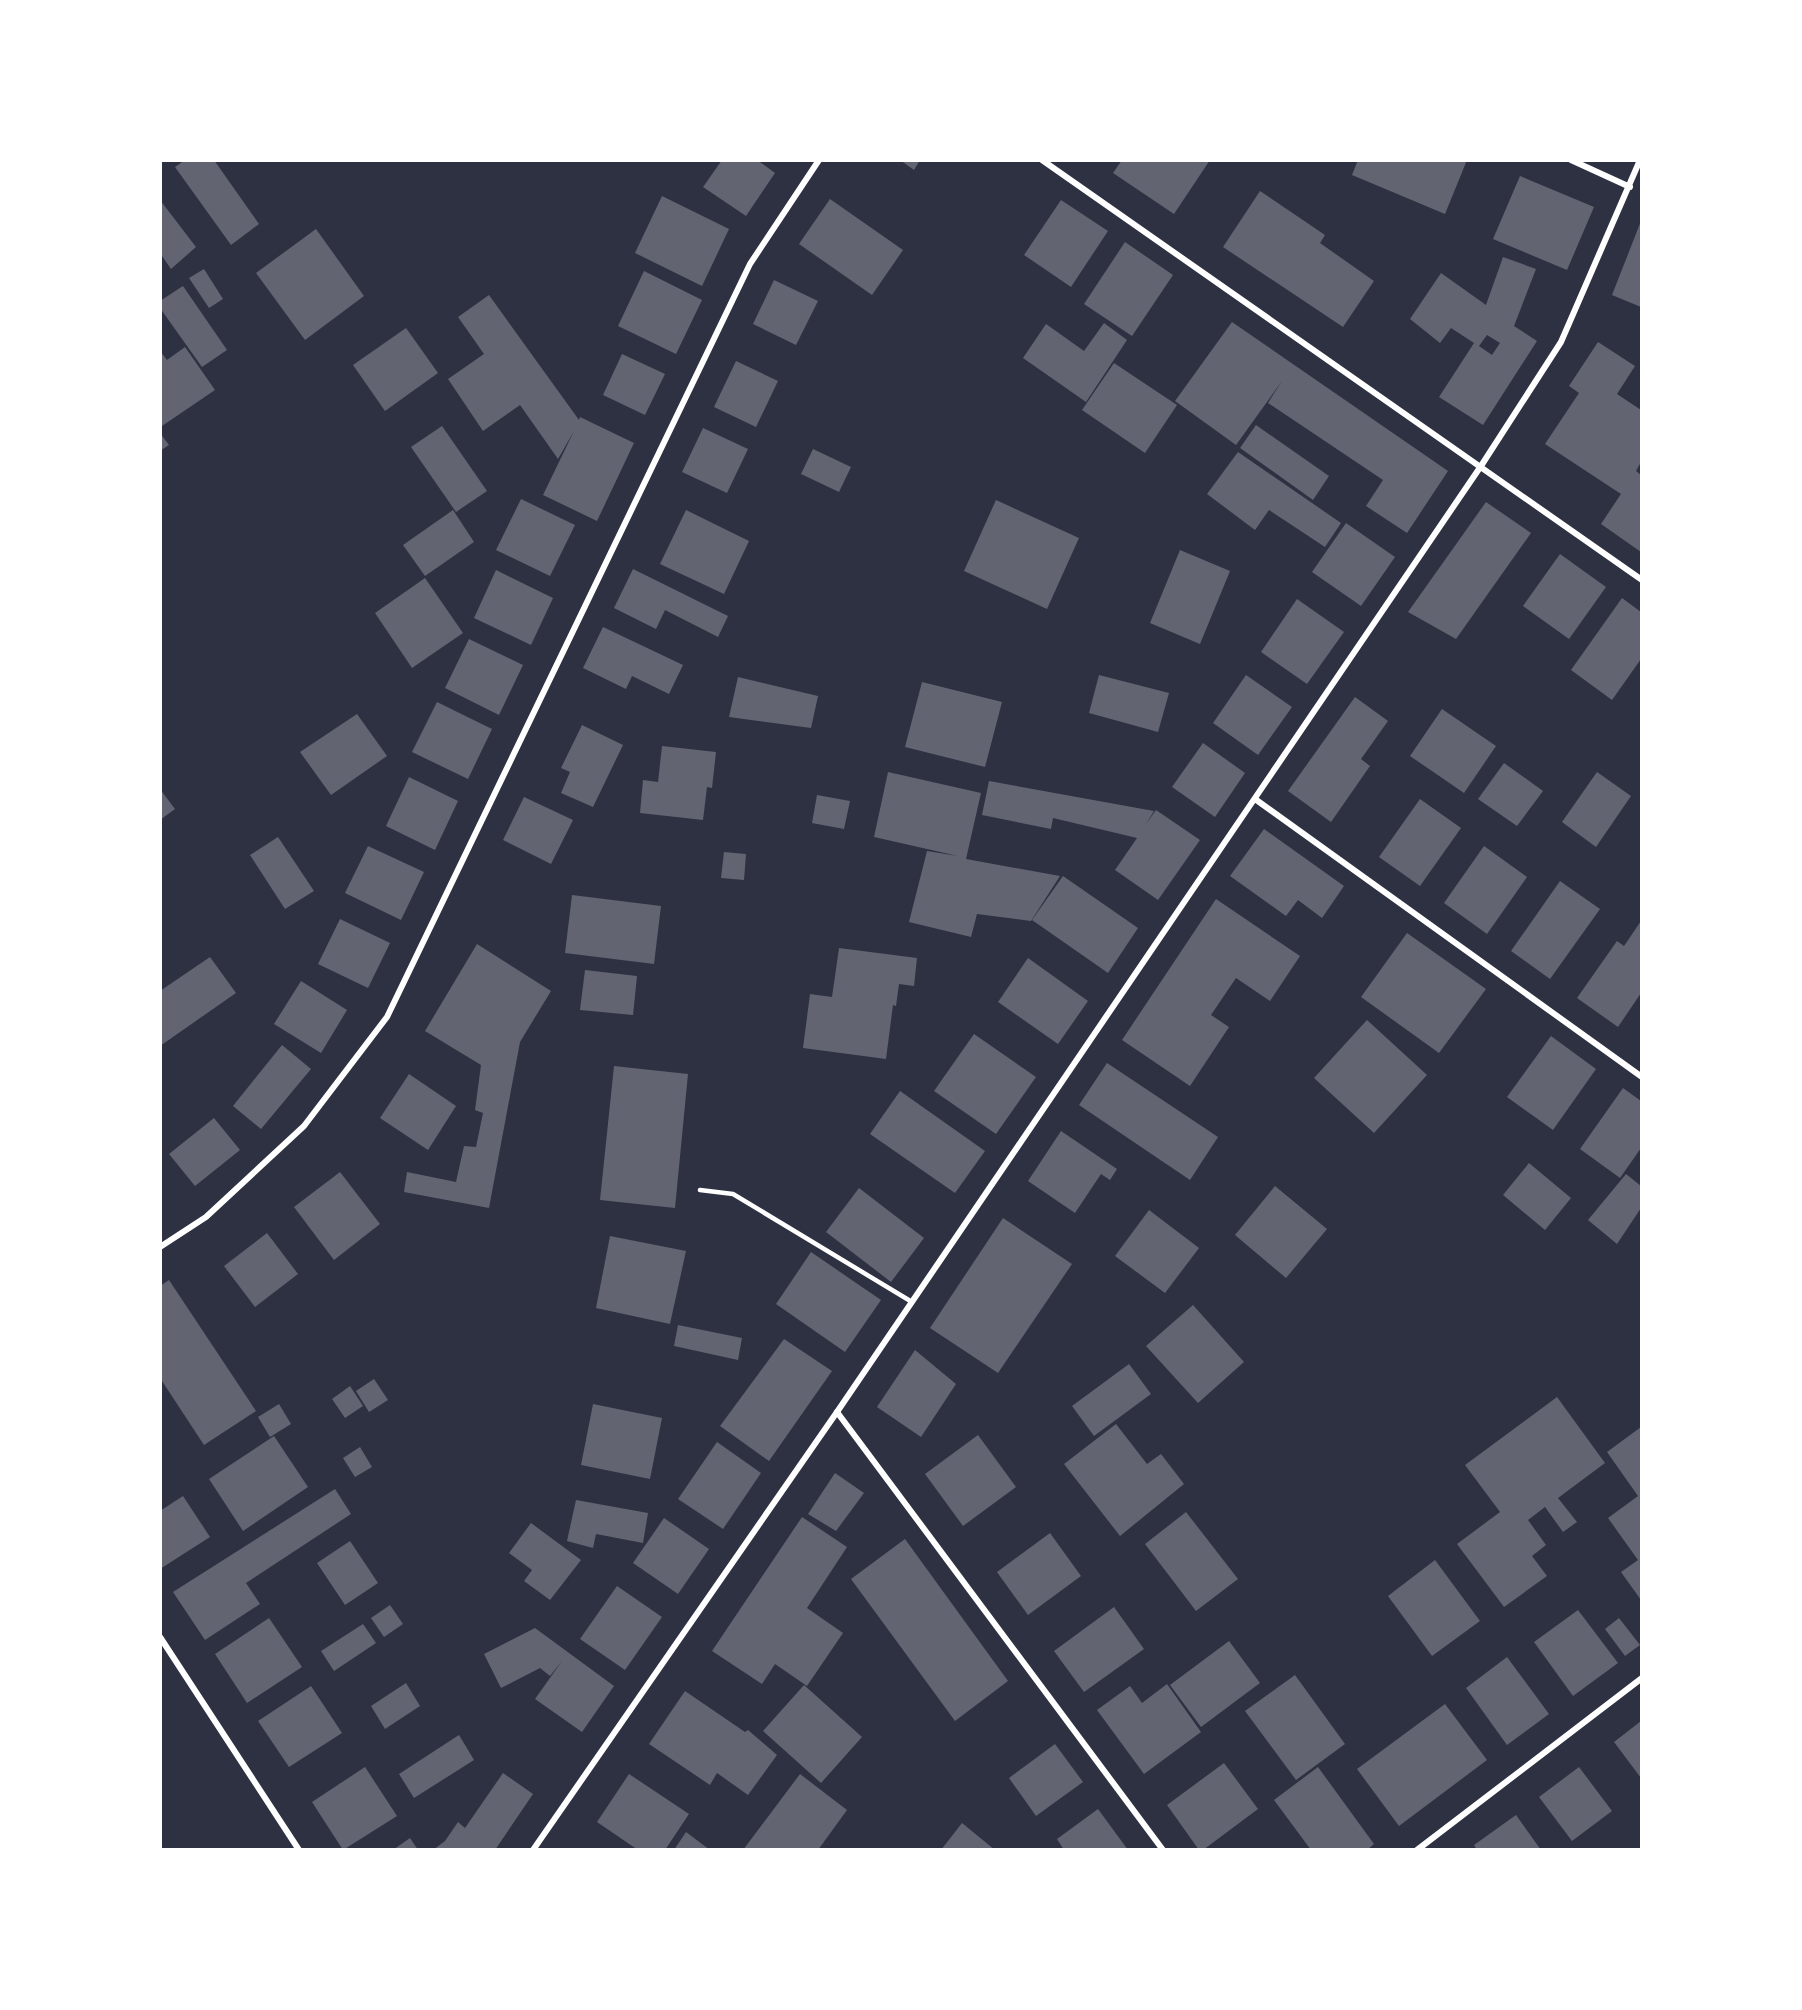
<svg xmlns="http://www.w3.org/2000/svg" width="1802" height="2010" font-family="'Space Grotesk',sans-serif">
<rect width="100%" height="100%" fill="#2d3142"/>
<!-- building -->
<g fill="#626471" fill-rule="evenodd">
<polygon points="185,160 214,160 259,224 231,245 175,167"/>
<polygon points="722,160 757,160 775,173 746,216 703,187"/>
<polygon points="900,160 920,160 914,170"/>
<polygon points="1122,160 1210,160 1174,214 1113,173"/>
<polygon points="1358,160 1467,160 1445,214 1352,175"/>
<polygon points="1520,176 1594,207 1567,270 1493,239"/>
<polygon points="1260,191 1325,235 1320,243 1374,281 1343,327 1223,247"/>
<polygon points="662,196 729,229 702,286 635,253"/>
<polygon points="830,199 903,250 872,295 799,244"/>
<polygon points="160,200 196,247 171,269 160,253"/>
<polygon points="1061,200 1108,231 1071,287 1024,255"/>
<polygon points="1641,221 1641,307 1612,295"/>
<polygon points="316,229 364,296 305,340 256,273"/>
<polygon points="1125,242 1173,275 1132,336 1084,304"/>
<path d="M1503,257L1536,269L1514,326L1537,341L1483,425L1439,397L1474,343L1451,328L1440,343L1410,319L1441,273L1486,305ZM1487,335L1500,343L1492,355L1479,346Z"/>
<polygon points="204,269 223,299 209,308 189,278"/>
<polygon points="644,271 702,300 676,354 618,326"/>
<polygon points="774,280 818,301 796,345 753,324"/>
<polygon points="183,286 227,350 202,367 160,308 160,301"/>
<polygon points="489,295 579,420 580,417 634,443 597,521 543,495 574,431 558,459 520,405 483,431 448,379 484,354 458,317"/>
<polygon points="1232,322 1448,471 1407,533 1366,506 1383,480 1268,403 1282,381 1236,445 1175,401"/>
<polygon points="1104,323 1127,340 1086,402 1023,358 1046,324 1084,351"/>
<polygon points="406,328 438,373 385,411 353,365"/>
<polygon points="1598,342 1635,366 1617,394 1641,410 1641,462 1636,471 1641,475 1641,552 1601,524 1621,494 1545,444 1579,393 1569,386"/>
<polygon points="185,347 215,390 162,426 160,351 167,360"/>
<polygon points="622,354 665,374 645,415 603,395"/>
<polygon points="736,361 778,381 756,427 714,407"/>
<polygon points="1114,363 1177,405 1145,453 1082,410"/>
<polygon points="1256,425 1329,476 1313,500 1240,448"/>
<polygon points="442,426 487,491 456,512 411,447"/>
<polygon points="703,428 748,449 727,493 682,472"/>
<polygon points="160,433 169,445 160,451"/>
<polygon points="813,449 851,467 839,492 801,474"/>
<polygon points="1238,452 1341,523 1325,547 1269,510 1255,530 1207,494"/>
<polygon points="521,499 575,525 550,576 496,550"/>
<polygon points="996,500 1079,538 1047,609 964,571"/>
<polygon points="1486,502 1531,533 1456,639 1408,612"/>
<polygon points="453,510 474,542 425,576 403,545"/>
<polygon points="686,510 749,541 724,594 660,564"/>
<polygon points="1346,523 1395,557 1361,606 1312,572"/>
<polygon points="1180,550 1230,571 1200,644 1150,623"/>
<polygon points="1560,554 1606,587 1569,639 1523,606"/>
<polygon points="633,569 728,616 718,637 665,610 656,629 614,608"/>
<polygon points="496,570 553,598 531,645 474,618"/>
<polygon points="425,578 463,633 412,668 375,613"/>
<polygon points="1622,598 1641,612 1641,659 1612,700 1571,670"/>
<polygon points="1297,599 1344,632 1307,684 1261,652"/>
<polygon points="603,627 683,665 669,694 632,676 626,689 583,668"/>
<polygon points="469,639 523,665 499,715 445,688"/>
<polygon points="1099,675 1169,693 1158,732 1089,713"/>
<polygon points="1246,675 1292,707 1258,755 1213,723"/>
<polygon points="738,677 818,696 811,728 729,717"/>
<polygon points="922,682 1002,702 985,767 905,747"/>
<polygon points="1355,697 1388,721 1361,759 1370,766 1331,822 1288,791"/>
<polygon points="437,702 492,729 468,779 412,752"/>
<polygon points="1442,709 1496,746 1464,793 1410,756"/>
<polygon points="357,714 387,756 331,795 300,752"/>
<polygon points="582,725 623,745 593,807 561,793 570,772 561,768"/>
<polygon points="1203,743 1245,773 1215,817 1172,787"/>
<polygon points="662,746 716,752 712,788 707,787 703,820 640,813 643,780 658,782"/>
<polygon points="1504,763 1543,791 1517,826 1478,799"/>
<polygon points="888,772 981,793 966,859 1060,876 1031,921 977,914 971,937 909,922 927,851 958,856 874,837"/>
<polygon points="1597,772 1631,796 1596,847 1562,822"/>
<polygon points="409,777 458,801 435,850 386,826"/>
<polygon points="989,781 1154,811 1146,824 1156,810 1200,840 1158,900 1115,870 1137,838 1053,818 1051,829 982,815"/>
<polygon points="160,789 175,809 160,820"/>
<polygon points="817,795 850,801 844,829 812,823"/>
<polygon points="524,797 573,820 551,864 503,840"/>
<polygon points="1420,799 1461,828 1420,886 1379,857"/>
<polygon points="1264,829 1344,886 1322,918 1298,900 1286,916 1230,876"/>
<polygon points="278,837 314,891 285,909 250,855"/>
<polygon points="368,846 424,872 401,920 345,893"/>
<polygon points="1484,846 1527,877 1487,934 1444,903"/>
<polygon points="724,852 746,854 744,880 721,878"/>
<polygon points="1063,876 1138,928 1108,973 1032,920"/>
<polygon points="1560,881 1600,909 1550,979 1511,951"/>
<polygon points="572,895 661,906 654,964 565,953"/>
<polygon points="1216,899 1300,956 1270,1001 1236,978 1211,1015 1229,1027 1190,1086 1122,1040"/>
<polygon points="340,919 390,943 368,988 318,964"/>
<polygon points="1641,921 1641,993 1618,1027 1577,998 1617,941 1624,946"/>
<polygon points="1407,933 1486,989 1439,1053 1361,997"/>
<polygon points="477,944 551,991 520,1042 489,1208 404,1192 407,1172 456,1182 464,1146 476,1147 483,1113 475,1110 481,1065 425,1031"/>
<polygon points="839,948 917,958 914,986 899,984 896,1006 893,1005 886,1059 803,1048 810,994 832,997"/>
<polygon points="210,957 236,993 160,1046 160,991"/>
<polygon points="1028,958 1088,1001 1058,1044 998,1002"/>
<polygon points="585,970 637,976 633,1015 580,1010"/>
<polygon points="301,981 347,1010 321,1053 274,1024"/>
<polygon points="1367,1020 1427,1075 1374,1133 1314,1078"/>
<polygon points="974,1034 1036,1077 996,1134 934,1091"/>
<polygon points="1551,1036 1596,1069 1553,1130 1507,1097"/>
<polygon points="282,1045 311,1069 261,1129 233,1106"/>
<polygon points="1107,1063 1218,1137 1190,1180 1079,1105"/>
<polygon points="614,1066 688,1074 675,1208 600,1200"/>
<polygon points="409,1074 456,1106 428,1150 380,1118"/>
<polygon points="1623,1088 1641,1101 1641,1148 1620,1178 1580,1149"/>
<polygon points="900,1091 985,1151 955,1193 870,1134"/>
<polygon points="214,1118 240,1150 195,1186 169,1154"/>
<polygon points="1061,1131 1117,1169 1110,1180 1101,1174 1075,1213 1028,1181"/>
<polygon points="1529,1163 1571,1198 1545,1230 1503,1195"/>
<polygon points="340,1172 380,1224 334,1260 294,1207"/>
<polygon points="1626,1174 1641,1186 1641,1208 1617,1244 1588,1220"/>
<polygon points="1275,1186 1327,1229 1286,1278 1235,1235"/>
<polygon points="859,1188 924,1238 891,1282 826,1232"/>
<polygon points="1149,1210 1199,1248 1165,1293 1115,1256"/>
<polygon points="1003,1218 1072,1264 998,1373 930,1328"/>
<polygon points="267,1233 298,1274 255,1307 224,1266"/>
<polygon points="610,1236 686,1251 670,1324 596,1308"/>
<polygon points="811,1252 881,1300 845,1352 776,1304"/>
<polygon points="169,1280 256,1411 204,1445 160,1378 160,1286"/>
<polygon points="1193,1305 1244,1362 1198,1403 1146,1346"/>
<polygon points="678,1325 742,1338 738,1360 674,1346"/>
<polygon points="784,1339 832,1371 769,1461 720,1426"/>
<polygon points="915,1350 956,1384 921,1437 877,1407"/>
<polygon points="1129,1364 1151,1394 1094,1436 1072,1406"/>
<polygon points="374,1379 388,1400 369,1412 356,1391"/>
<polygon points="350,1386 363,1406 345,1418 332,1399"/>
<polygon points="1557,1397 1605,1463 1558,1498 1577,1522 1563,1532 1545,1507 1528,1520 1546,1545 1532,1556 1547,1576 1504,1607 1457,1544 1500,1512 1465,1465"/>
<polygon points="279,1404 291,1424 270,1437 258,1417"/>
<polygon points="593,1404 662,1418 650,1479 581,1465"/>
<polygon points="1116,1424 1147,1464 1161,1454 1184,1484 1120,1536 1064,1464"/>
<polygon points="1641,1427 1641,1600 1621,1572 1638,1560 1608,1518 1638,1496 1607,1452"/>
<polygon points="978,1435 1016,1487 963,1526 925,1474"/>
<polygon points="274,1436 308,1487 243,1531 209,1479"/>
<polygon points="717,1442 761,1473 723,1529 678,1499"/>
<polygon points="360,1447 372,1467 355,1477 343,1458"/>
<polygon points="835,1473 864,1493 836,1531 808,1514"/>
<polygon points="335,1489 351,1514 246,1583 260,1604 205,1640 173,1592"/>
<polygon points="183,1496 210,1537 160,1569 160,1511"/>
<polygon points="576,1500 648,1513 643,1543 596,1534 593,1548 567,1541"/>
<polygon points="1186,1512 1238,1579 1196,1611 1145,1544"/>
<polygon points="802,1517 847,1547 807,1608 843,1633 807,1686 775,1664 762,1684 712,1651"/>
<polygon points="664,1518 709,1549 678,1594 633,1563"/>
<polygon points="531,1523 581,1560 550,1600 524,1581 532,1570 509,1553"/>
<polygon points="1050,1533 1081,1576 1028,1615 997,1572"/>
<polygon points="905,1539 1008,1681 955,1721 851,1579"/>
<polygon points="350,1541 378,1583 345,1605 317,1563"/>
<polygon points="1435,1560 1480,1621 1432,1656 1388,1596"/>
<polygon points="617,1586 662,1617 625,1670 580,1639"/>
<polygon points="390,1605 403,1624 384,1637 371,1618"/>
<polygon points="1114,1607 1144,1649 1084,1692 1054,1651"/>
<polygon points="1578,1610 1618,1663 1573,1696 1534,1642"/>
<polygon points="269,1618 302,1667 247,1703 215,1654"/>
<polygon points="1619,1618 1640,1645 1625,1656 1605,1629"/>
<polygon points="363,1624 376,1643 334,1671 321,1651"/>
<polygon points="535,1628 614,1686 582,1732 535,1699 562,1661 550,1676 540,1668 501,1688 484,1654"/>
<polygon points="1229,1641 1260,1683 1201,1727 1170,1685"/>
<polygon points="1507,1657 1549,1714 1507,1745 1466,1688"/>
<polygon points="1295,1675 1345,1744 1296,1780 1245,1711"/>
<polygon points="406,1683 420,1706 385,1729 371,1706"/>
<polygon points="1167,1684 1201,1732 1144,1774 1097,1710 1130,1686 1142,1703"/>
<polygon points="804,1685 862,1737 821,1783 763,1731"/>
<polygon points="311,1686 342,1733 289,1767 258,1721"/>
<polygon points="685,1691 745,1732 748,1730 777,1755 748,1795 717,1773 710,1785 649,1744"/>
<polygon points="1445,1704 1487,1760 1399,1826 1357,1769"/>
<polygon points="1641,1721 1641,1778 1614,1742"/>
<polygon points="459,1735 474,1760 414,1798 399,1774"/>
<polygon points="1055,1744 1083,1782 1036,1816 1009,1778"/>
<polygon points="1224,1763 1258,1809 1203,1850 1199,1850 1167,1805"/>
<polygon points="365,1767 397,1816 343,1850 312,1802"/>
<polygon points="1318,1767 1374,1844 1367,1850 1311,1850 1274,1800"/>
<polygon points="1579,1767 1612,1811 1572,1841 1539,1797"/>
<polygon points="503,1773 533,1794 495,1850 433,1850 445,1841 458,1822 465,1828"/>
<polygon points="629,1774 689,1814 665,1850 638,1850 597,1822"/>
<polygon points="800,1774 847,1810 818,1850 743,1850"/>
<polygon points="1098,1809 1128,1850 1064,1850 1057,1839"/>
<polygon points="1516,1815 1541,1850 1477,1850 1474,1845"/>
<polygon points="962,1823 995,1850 941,1850"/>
<polygon points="686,1832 710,1850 674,1850"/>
<polygon points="410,1838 418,1850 393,1850"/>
</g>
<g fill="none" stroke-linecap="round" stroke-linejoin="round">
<!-- service -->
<polyline stroke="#fff" stroke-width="4.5" points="700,1190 733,1194 912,1302"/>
<!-- minor -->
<g stroke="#fff" stroke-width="6">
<polyline points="1042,160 1642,580"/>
<polyline points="1571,160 1630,187"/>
<polyline points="1255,799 1642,1077"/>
<polyline points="160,1247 206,1217 304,1126 387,1017 750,264 819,160"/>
<polyline points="837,1412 1163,1850"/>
<polyline points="160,1637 299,1850"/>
<polyline points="533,1850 837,1412 1481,466 1561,342 1640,160"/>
<polyline points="1417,1850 1642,1678"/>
</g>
</g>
<!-- border -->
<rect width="1802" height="2010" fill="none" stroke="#ffffff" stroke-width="324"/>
</svg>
